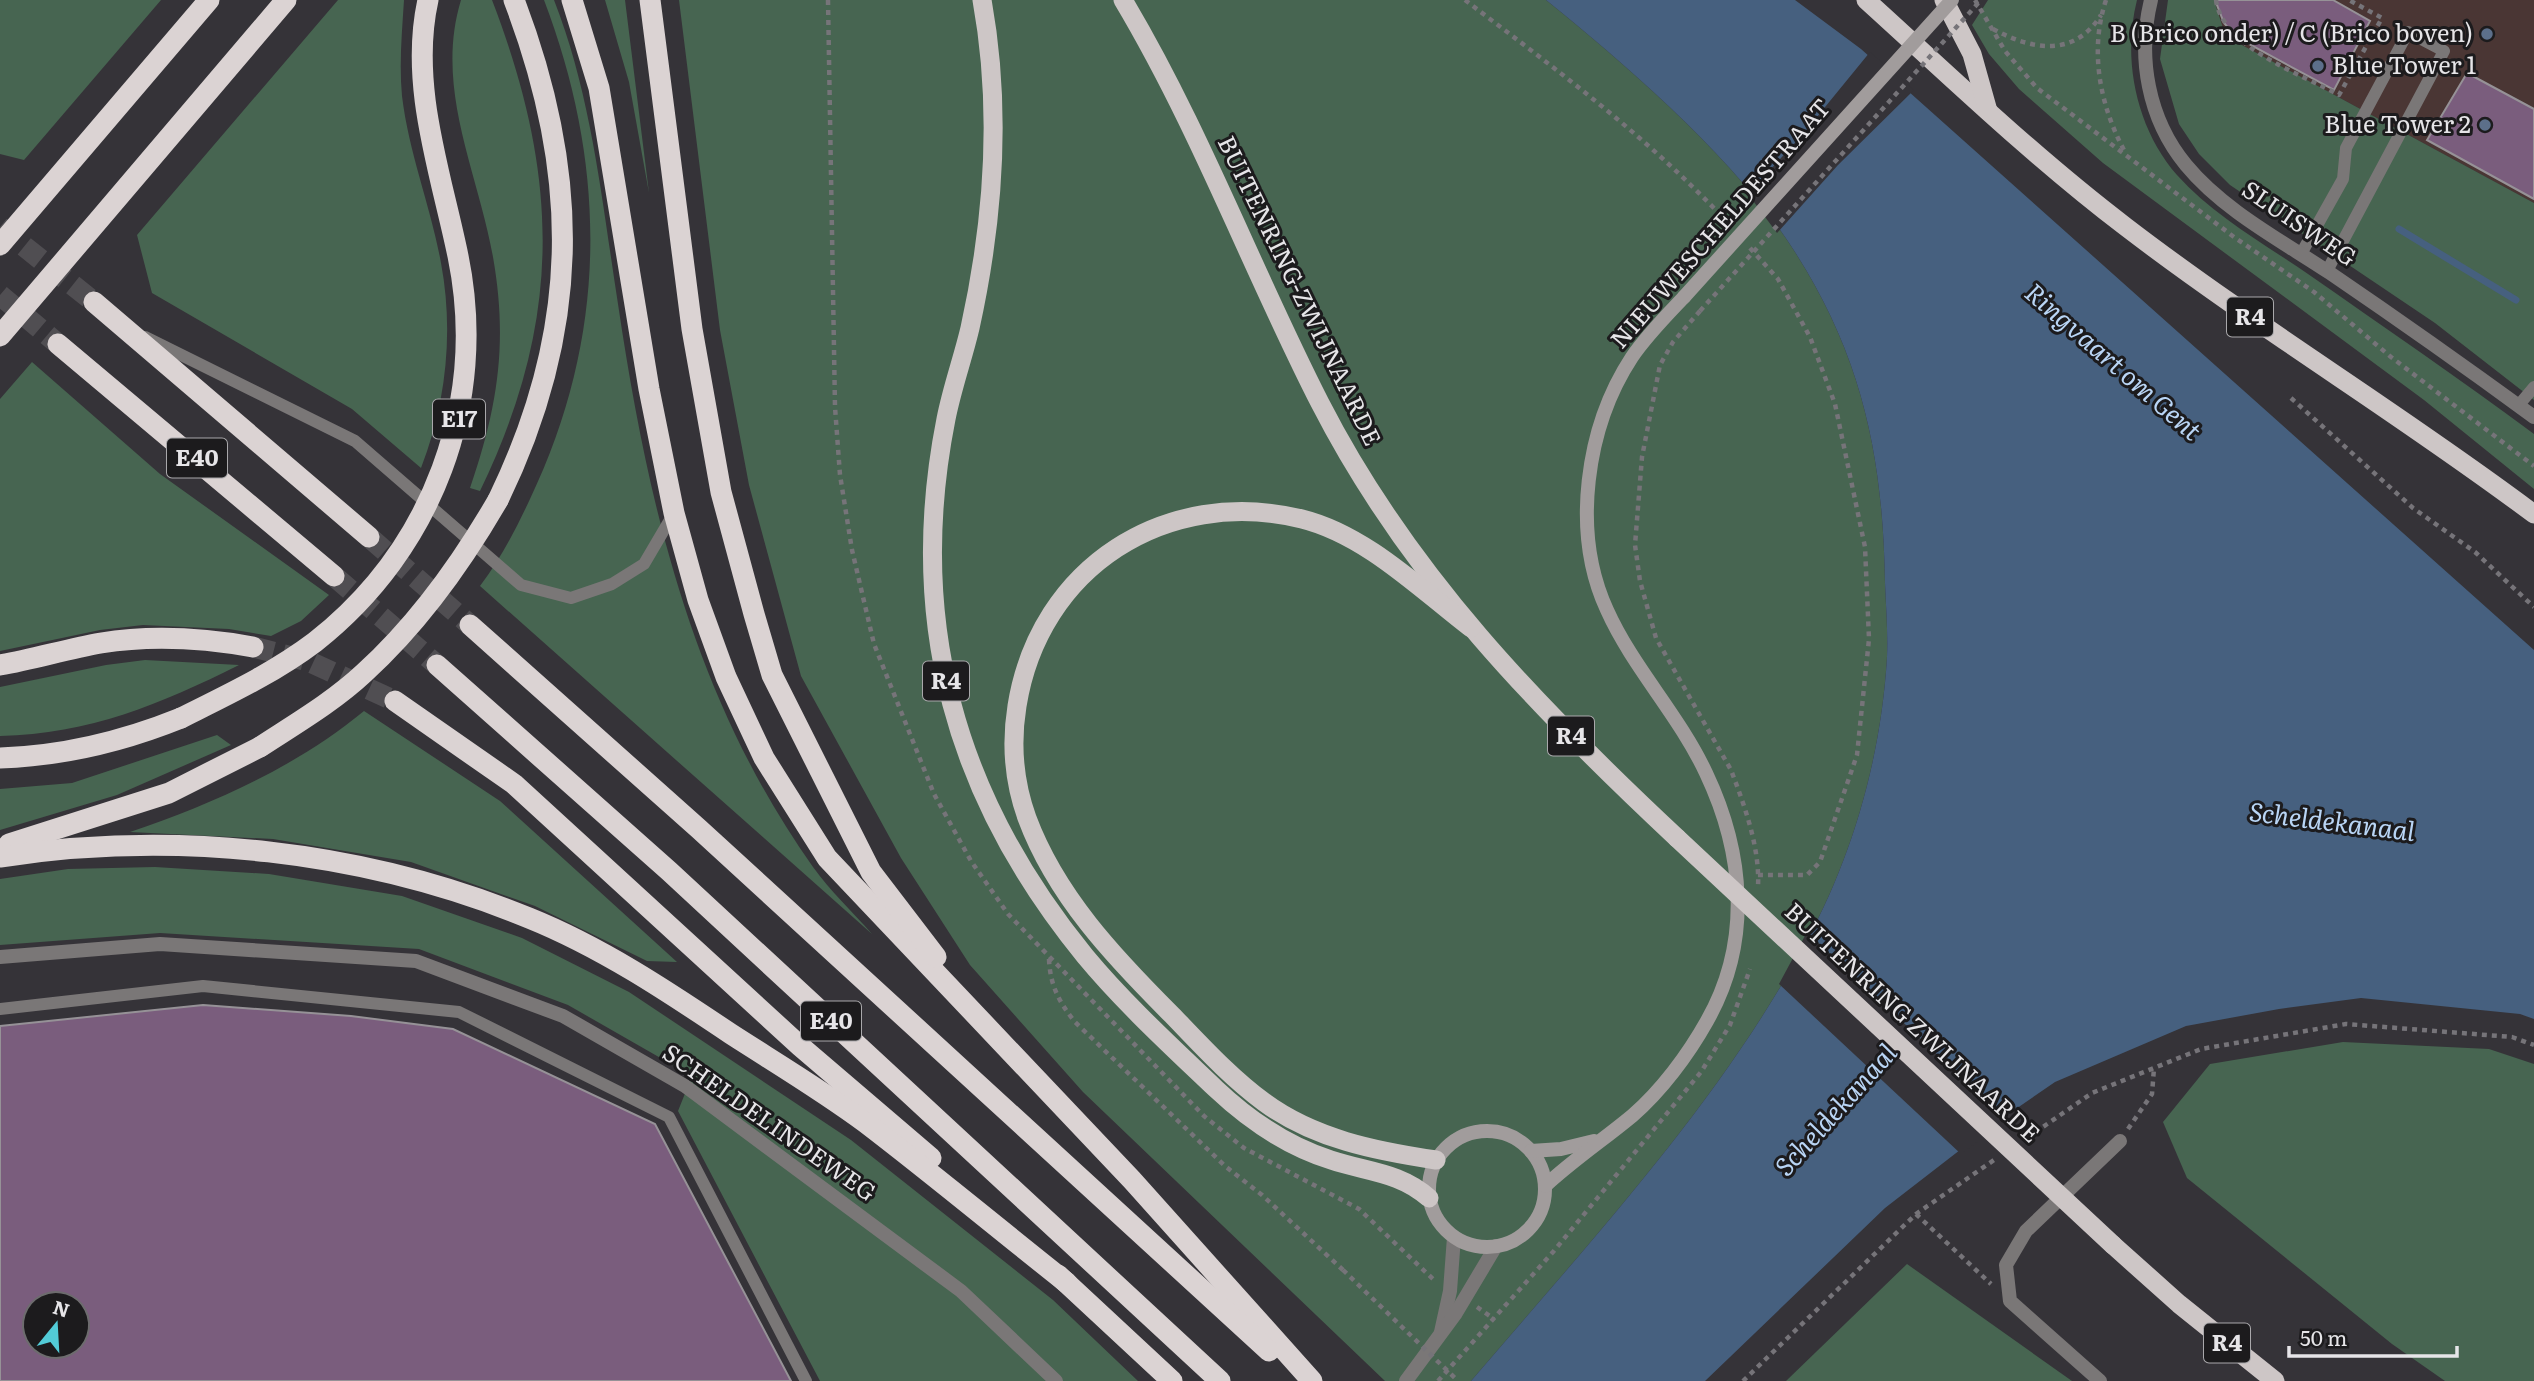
<svg xmlns="http://www.w3.org/2000/svg" width="2534" height="1381" font-family="Literata,serif">
<rect width="100%" height="100%" fill="#353338"/>
<!-- commercial -->
<polygon fill="#4a3634" points="2214,0 2534,0 2534,203 2242,45 2223,28"/>
<!-- green -->
<g fill="#476551">
<polygon points="0,0 161,0 24,160 0,154"/>
<path d="M338,0H404C402,32 399,64 402,96C409,154 431,207 441,263C454,332 446,404 421,468L352,409L152,293L137,235Z"/>
<path d="M461,0H492C560,177 563,319 480,491L470,488C498,407 508,342 493,257C478,172 434,88 461,0Z"/>
<path d="M544,0H554C592,97 602,202 618,304C648,506 693,698 813,867C830,891 853,912 872,934L480,586C500,560 516,529 530,499C608,336 608,168 544,0Z"/>
<polygon points="605,0 625,0 649,193 629,82"/>
<path d="M679,0H1546C1630,68 1735,159 1793,249C1863,357 1883,458 1885,583C1886,608 1888,633 1887,657C1881,760 1851,863 1800,953C1713,1110 1587,1245 1471,1381H1385L1083,1092L970,965L901,858L801,676L749,485L720,330Z"/>
<path d="M1988,0H2137C2122,59 2136,128 2177,175C2214,216 2263,243 2308,274C2384,327 2460,379 2534,434V489L2424,400L2103,163L2019,89L1989,54L1972,25Z"/>
<polygon points="2168,0 2214,0 2223,28 2242,45 2534,203 2534,400 2435,323 2230,185 2199,154 2179,124 2160,59"/>
<polygon points="32,362 160,474 329,595 301,621 271,636 229,629 143,625 100,630 0,651 0,399"/>
<path d="M145,660L239,665C161,704 89,734 0,736V687L106,665Z"/>
<path d="M364,711L500,801L677,962L647,961L535,906L411,862L273,839L130,832C213,804 296,767 364,711Z"/>
<polygon points="217,735 231,745 117,795 0,830 0,789 72,783"/>
<polygon points="155,867 269,874 402,896 522,938 629,992 851,1140 1053,1300 1138,1381 820,1381 678,1111 692,1076 568,1005 419,949 160,933 0,945 0,879 68,869"/>
<polygon points="2343,1042 2489,1049 2534,1064 2534,1381 2445,1381 2392,1344 2187,1178 2163,1122 2210,1064"/>
<polygon points="1907,1264 2072,1381 1786,1381"/>
</g>
<!-- water -->
<path fill="#46607f" d="M1546,0H1795L1861,49L2534,650V1019L2520,1014L2361,998L2279,1009L2186,1026L2055,1082L1991,1126L1885,1208L1705,1381H1471C1587,1245 1713,1110 1800,953C1851,863 1881,760 1887,657C1888,633 1886,608 1885,583C1883,458 1863,357 1793,249C1735,159 1630,68 1546,0Z"/>
<!-- pier -->
<g fill="#353338">
<polygon points="1870,52 1914,90 1838,165 1777,233 1748,194 1803,134"/>
<polygon points="1807,932 2007,1120 1961,1154 1779,984"/>
</g>
<g fill="none" stroke-linecap="round" stroke-linejoin="round">
<!-- stream -->
<polyline stroke="#46607f" stroke-width="7" points="2399,229 2516,300"/>
</g>
<!-- building -->
<g fill="#7a5d7d" stroke="#969297" stroke-width="2" fill-rule="evenodd">
<polygon points="2215,0 2333,0 2370,21 2334,90 2236,37 2224,23"/>
<polygon points="2467,73 2534,109 2534,199 2427,140"/>
<path d="M203,1005L351,1016L453,1029L655,1124L791,1381H0V1026ZM35,1304H77V1346H35Z"/>
</g>
<g fill="none" stroke-linecap="round" stroke-linejoin="round">
<!-- motorway-tunnel -->
<g stroke="#504e52" stroke-width="21" stroke-dasharray="21 10" stroke-linecap="butt">
<polyline points="0,227 94,302"/>
<polyline points="0,295 58,344"/>
<polyline points="369,537 470,625"/>
<polyline points="334,576 437,665"/>
<polyline points="253,647 308,661 395,701"/>
</g>
<!-- path -->
<g stroke="#767479" stroke-width="4.5" stroke-dasharray="5 5" stroke-linecap="butt">
<polyline points="828,0 835,407 840,475 852,550 874,644 934,794 971,861 1008,914 1204,1116 1244,1148 1359,1209 1434,1280"/>
<path d="M1465,0C1557,70 1649,138 1728,223"/>
<polyline points="1975,0 2005,51 2037,88 2234,237 2314,292 2391,357 2534,466"/>
<path d="M2106,0C2089,51 2100,106 2125,152"/>
<path d="M2216,0C2222,47 2301,74 2339,95L2382,18L2349,0"/>
<path d="M1993,29C2032,50 2074,58 2101,15"/>
<polyline points="1750,248 1778,279 1810,337 1835,404 1865,547 1869,639 1857,755 1820,862 1807,875 1757,875"/>
<path d="M1700,311L1673,342L1660,365L1642,457L1635,545L1640,581L1656,638L1731,770C1745,807 1760,848 1758,887"/>
<polyline points="2291,398 2413,508 2475,552 2534,607"/>
<path d="M1049,959C1050,985 1059,1002 1075,1022L1225,1166L1262,1195L1343,1270"/>
<polyline points="2128,1129 2152,1094 2154,1068"/>
<polyline points="2027,1138 2092,1093 2201,1049 2346,1024 2512,1037 2534,1045"/>
<polyline points="1916,1214 1991,1284"/>
<polyline points="1477,1307 1494,1319"/>
<polyline points="1438,1381 1553,1252 1701,1072 1730,1025 1750,969"/>
<polyline points="1743,1381 1916,1214 1994,1160"/>
</g>
<!-- service -->
<g stroke="#7a7777" stroke-width="12">
<polyline points="2301,254 2343,179 2346,148 2408,32 2444,51 2327,271"/>
<polyline points="145,337 355,441 521,585 571,598 612,584 644,564 674,513"/>
<polyline points="2518,406 2534,387"/>
<polyline points="0,1009 203,986 459,1012 669,1117 806,1381"/>
</g>
<!-- minor -->
<g stroke="#7a7777" stroke-width="14">
<path d="M2151,0C2137,57 2148,119 2186,165C2223,210 2282,241 2330,273C2399,320 2467,368 2534,417"/>
<polyline points="0,957 160,944 416,961 563,1016 685,1086 961,1291 1056,1381"/>
<polyline points="1441,1332 1450,1291 1454,1237"/>
<polyline points="1406,1381 1456,1313 1496,1246"/>
<polyline points="2100,1381 2010,1301 2006,1265 2026,1231 2120,1141"/>
</g>
<!-- secondary -->
<g stroke="#a19c9c" stroke-width="14">
<circle cx="1487" cy="1189" r="58"/>
<polyline points="1531,1151 1561,1149 1594,1141"/>
<path d="M1545,1186C1573,1160 1603,1140 1632,1116C1661,1091 1688,1055 1707,1021C1752,942 1744,853 1706,773C1679,715 1633,668 1607,610C1571,532 1586,427 1632,357C1647,335 1666,316 1684,297"/>
</g>
<!-- trunk -->
<g stroke="#cdc6c6" stroke-width="19">
<path d="M982,0C1002,110 994,219 970,328C963,358 952,388 946,419C906,621 955,797 1085,956C1124,1003 1171,1046 1216,1089C1250,1121 1286,1146 1331,1160C1367,1172 1400,1172 1429,1198"/>
<path d="M1123,0C1200,129 1252,270 1320,403C1408,575 1538,708 1677,838"/>
<path d="M1866,0C1951,77 2034,157 2126,227C2258,328 2401,414 2534,514"/>
<polyline points="1944,0 1972,54 1988,111"/>
<path d="M1436,1160C1376,1151 1314,1139 1264,1102C1230,1077 1201,1045 1172,1015C1114,957 1056,896 1027,818C1014,782 1011,743 1017,706C1039,567 1166,486 1302,519C1366,535 1420,589 1471,628"/>
<polyline points="2113,1245 2179,1304 2275,1381"/>
</g>
<!-- motorway -->
<g stroke="#dbd3d3" stroke-width="21">
<polyline points="572,0 599,88 649,389 674,513 698,600 726,677 764,758 827,858 1132,1180 1312,1381"/>
<polyline points="650,0 692,329 721,492 754,614 772,675 871,872 936,957"/>
<polyline points="94,302 369,537"/>
<polyline points="58,344 334,576"/>
<path d="M498,500C581,330 581,175 514,0"/>
<polyline points="470,625 699,829 1269,1351"/>
<path d="M0,665C34,659 67,649 101,643C151,635 203,638 253,647"/>
<polyline points="437,665 669,871 1220,1381"/>
<polyline points="395,701 514,784 800,1046 931,1158"/>
<path d="M0,758C62,756 124,741 181,718"/>
<polyline points="9,844 169,793 260,747"/>
<path d="M0,857C176,830 364,850 529,918C601,947 667,991 731,1034C776,1063 823,1091 866,1123C934,1175 1000,1230 1067,1283"/>
<polyline points="1058,1275 1172,1381"/>
</g>
<!-- path-bridge -->
<g stroke="#767479" stroke-width="4.5" stroke-dasharray="5 5" stroke-linecap="butt">
<polyline points="1700,311 1981,0"/>
<polyline points="1343,1270 1458,1381"/>
</g>
<!-- secondary-bridge -->
<polyline stroke="#a19c9c" stroke-width="14" points="1684,297 1952,0"/>
<!-- trunk-bridge -->
<polyline stroke="#cdc6c6" stroke-width="19" points="1677,838 2113,1245"/>
<!-- motorway-bridge -->
<g stroke="#dbd3d3" stroke-width="21">
<polyline points="0,245 209,0"/>
<polyline points="0,336 286,0"/>
<path d="M181,718C227,695 274,673 315,642C433,549 488,402 458,256C441,173 409,85 428,0"/>
<path d="M260,747C295,724 333,702 364,673C419,623 461,564 498,500"/>
</g>
</g>
<!-- markers -->
<g fill="#5c6f8a" stroke="#1c1b1d" stroke-width="2.5">
<circle cx="2487" cy="34" r="7"/>
<circle cx="2318" cy="66" r="7"/>
<circle cx="2485" cy="125" r="7"/>
</g>
<g text-anchor="middle" stroke-width="6" stroke-linejoin="round" paint-order="stroke">
<!-- shield labels -->
<g fill="#1c1b1d" stroke="#a9a8ab" stroke-width="2">
<rect x="2227" y="297.5" width="46" height="39" rx="5"/>
<rect x="433" y="399.5" width="52" height="39" rx="5"/>
<rect x="167" y="438.5" width="60" height="39" rx="5"/>
<rect x="923" y="661.5" width="46" height="39" rx="5"/>
<rect x="1548" y="716.5" width="46" height="39" rx="5"/>
<rect x="801" y="1001.5" width="60" height="39" rx="5"/>
<rect x="2204" y="1323.5" width="46" height="39" rx="5"/>
</g>
<g font-size="23" font-weight="bold" fill="#e6e5e8">
<text x="2250" y="325">R4</text>
<text x="459" y="427">E17</text>
<text x="197" y="466">E40</text>
<text x="946" y="689">R4</text>
<text x="1571" y="744">R4</text>
<text x="831" y="1029">E40</text>
<text x="2227" y="1351">R4</text>
</g>
<!-- poi labels -->
<g font-size="24" fill="#e6e5e8" stroke="#1c1b1d" text-anchor="end">
<text x="2473" y="42">B (Brico onder) / C (Brico boven)</text>
<text x="2332" y="74" text-anchor="start">Blue Tower 1</text>
<text x="2471" y="133">Blue Tower 2</text>
</g>
<!-- street labels -->
<g font-size="24" fill="#e6e5e8" stroke="#1c1b1d">
<text transform="translate(1721 224) rotate(-49)" y="8">NIEUWESCHELDESTRAAT</text>
<text transform="translate(2299 224) rotate(34)" y="8">SLUISWEG</text>
<text transform="translate(1299 291) rotate(64)" y="8">BUITENRING-ZWIJNAARDE</text>
<text transform="translate(1912 1023) rotate(43)" y="8">BUITENRING ZWIJNAARDE</text>
<text transform="translate(769 1123) rotate(35)" y="8">SCHELDELINDEWEG</text>
</g>
<!-- water labels -->
<g font-size="26" font-style="italic" fill="#b9d5f5" stroke="#1c1b1d">
<text transform="translate(2113 362) rotate(41)" y="9">Ringvaart om Gent</text>
<text transform="translate(2332 822) rotate(7)" y="9">Scheldekanaal</text>
<text transform="translate(1836 1110) rotate(-48)" y="9">Scheldekanaal</text>
</g>
</g>
<!-- north arrow -->
<g transform="translate(56 1325) rotate(18)"><circle r="33" fill="#1c1b1d" stroke="#6d6c6e" stroke-width="2"/>
<path d="M0-5L12 26L0 18L-12 26Z" fill="#52cbd7"/>
<text y="-10" font-size="19" font-weight="bold" text-anchor="middle" fill="#e6e5e8">N</text>
</g>
<!-- scale -->
<path d="M2289 1346v10h168v-10" fill="none" stroke="#e6e5e8" stroke-width="3.5"/>
<text x="2300" y="1346" font-size="21" fill="#e6e5e8" stroke="#1c1b1d" stroke-width="5" paint-order="stroke">50 m</text>
</svg>
